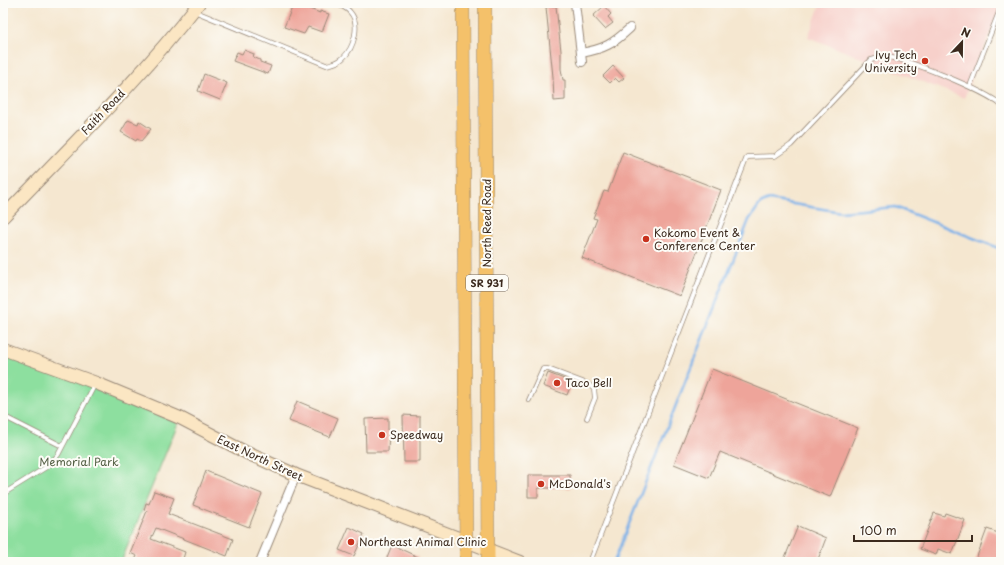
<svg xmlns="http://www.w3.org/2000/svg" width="1004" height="565" font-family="'Playpen Sans',sans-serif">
<rect width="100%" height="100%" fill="#fdfcf7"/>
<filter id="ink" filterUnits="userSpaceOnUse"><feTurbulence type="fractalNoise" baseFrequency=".025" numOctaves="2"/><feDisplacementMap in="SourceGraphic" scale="8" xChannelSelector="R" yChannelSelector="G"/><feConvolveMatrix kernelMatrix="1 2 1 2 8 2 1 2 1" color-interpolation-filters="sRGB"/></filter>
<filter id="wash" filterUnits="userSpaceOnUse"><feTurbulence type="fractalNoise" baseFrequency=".012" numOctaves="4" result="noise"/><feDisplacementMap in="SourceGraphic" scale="16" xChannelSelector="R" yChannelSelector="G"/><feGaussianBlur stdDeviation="0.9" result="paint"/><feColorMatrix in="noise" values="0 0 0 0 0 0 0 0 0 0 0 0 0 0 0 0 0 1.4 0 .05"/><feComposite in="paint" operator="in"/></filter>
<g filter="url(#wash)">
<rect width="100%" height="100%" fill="#f5e7d0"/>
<!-- built -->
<polygon fill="#f7d0ca" points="821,3 1001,3 1001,7 964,98 808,37"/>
<!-- green -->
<polygon fill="#8ddf9f" stroke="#64845e" points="3,352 92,385 178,423 121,562 3,562"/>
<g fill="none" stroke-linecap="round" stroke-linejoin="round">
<!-- stream -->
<polyline stroke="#7ab1e9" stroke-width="2.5" points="614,562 749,220 760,204 769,200 841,212 895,207 1001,249"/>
</g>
<g id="blocks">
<!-- building -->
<g fill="#eea49a">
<polygon points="294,3 320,13 320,11 329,14 322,32 308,27 304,34 284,27"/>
<polygon points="556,6 561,51 561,69 563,80 565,80 565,100 554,101 553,77 546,7"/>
<polygon points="604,6 611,14 608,17 613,23 605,29 593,16"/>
<polygon points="244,50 254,54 253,57 260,60 260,62 271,66 268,74 233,61 237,52 242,54"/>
<polygon points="613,66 624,78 619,82 615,78 610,83 603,76"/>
<polygon points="204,74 227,83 220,100 198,91"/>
<polygon points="128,120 138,124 139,121 151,129 141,141 137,139 136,141 121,132"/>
<polygon points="623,152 721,190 680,296 582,258 597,219 593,218 604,191 608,192"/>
<polygon points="712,369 858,428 830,497 720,452 709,478 674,464"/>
<polygon points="548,373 572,382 567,395 543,386"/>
<polygon points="297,401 338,418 330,437 289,421"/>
<polygon points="403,415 420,416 420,462 404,462"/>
<polygon points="388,418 388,430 389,430 388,452 366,452 365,419"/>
<polygon points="206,471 262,494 249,527 193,505"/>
<polygon points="528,475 570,475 570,488 538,488 538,497 528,497"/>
<polygon points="154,491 174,498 168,514 233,539 227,556 156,528 151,539 185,552 182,562 134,562 137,556 130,553 147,511 144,510 146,503 149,504"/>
<polygon points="934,513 944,516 945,513 965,520 952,554 938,549 936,555 920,549"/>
<polygon points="798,526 826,538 817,562 783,562"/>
<polygon points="349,527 364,534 354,556 339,550"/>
<polygon points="987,529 1001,534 1001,562 975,562"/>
<polygon points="392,545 418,557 415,562 385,562"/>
</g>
</g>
</g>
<g filter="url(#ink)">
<use href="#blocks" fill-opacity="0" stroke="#988877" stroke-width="1"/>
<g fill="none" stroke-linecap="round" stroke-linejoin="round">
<defs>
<g id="lane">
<path d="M194,11L326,65C332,64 339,62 343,58C354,48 361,24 350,12C346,7 339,5 333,3"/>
<polyline points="970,86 1001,7"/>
<polyline points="529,400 543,369 548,369 588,384 594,389 595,398 587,418"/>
<polyline points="3,416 62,446"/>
<polyline points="3,494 48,466 58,455 95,384"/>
<path d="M590,562L747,157L775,156L791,145L871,60C875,59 879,57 883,57C900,55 988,92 1001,105"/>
</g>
<g id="street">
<polyline points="575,3 582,62"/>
<path d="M581,53C604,49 613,44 630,28"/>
<polyline points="260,562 296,475"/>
</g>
<g id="secondary">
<path d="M3,217C70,147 140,79 199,3"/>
<polyline points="3,349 96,383 180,418 247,453 296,475 520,562"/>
</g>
<g id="primary">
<polyline points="463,3 466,562"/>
<polyline points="485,3 488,562"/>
</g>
</defs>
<!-- lane casing -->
<use href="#lane" stroke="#988877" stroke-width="5.5"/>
<!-- street casing -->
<use href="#street" stroke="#988877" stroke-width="10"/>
<!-- secondary casing -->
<use href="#secondary" stroke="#988877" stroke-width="14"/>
<!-- primary casing -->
<use href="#primary" stroke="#988877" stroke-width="14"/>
<!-- lane -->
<use href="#lane" stroke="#fff" stroke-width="4"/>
<!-- street -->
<use href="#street" stroke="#fff" stroke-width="8"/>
<!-- secondary -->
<use href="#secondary" stroke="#fbe6c3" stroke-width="12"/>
<!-- primary -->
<use href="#primary" stroke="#f4c16a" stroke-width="13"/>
</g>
</g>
<!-- markers -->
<g fill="#c8321e" stroke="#fdfcf7" stroke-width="1.5">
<circle cx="925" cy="61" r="4"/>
<circle cx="646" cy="239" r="4"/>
<circle cx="557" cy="383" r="4"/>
<circle cx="382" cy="435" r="4"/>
<circle cx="541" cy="484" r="4"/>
<circle cx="351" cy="542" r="4"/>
</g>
<g text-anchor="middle" stroke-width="4" stroke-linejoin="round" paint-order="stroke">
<!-- shield labels -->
<rect fill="#fdfcf7" stroke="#75695f" stroke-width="1" x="466" y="275" width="42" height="16" rx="3"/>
<g font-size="10" font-weight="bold" fill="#3b2a1e">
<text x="487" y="287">SR 931</text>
</g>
<!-- poi labels -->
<g font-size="11" fill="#3b2a1e" stroke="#fdfcf7" text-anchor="start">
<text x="917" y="59" text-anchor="end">Ivy Tech<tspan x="917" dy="13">University</tspan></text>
<text x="654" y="237">Kokomo Event &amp;<tspan x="654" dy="13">Conference Center</tspan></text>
<text x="565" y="387">Taco Bell</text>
<text x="390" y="439">Speedway</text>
<text x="549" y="488">McDonald's</text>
<text x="359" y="546">Northeast Animal Clinic</text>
</g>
<!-- street labels -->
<g font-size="11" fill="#3b2a1e" stroke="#fdfcf7">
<text transform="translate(103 112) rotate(-46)" y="4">Faith Road</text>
<text transform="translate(487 223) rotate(-90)" y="4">North Reed Road</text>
<text transform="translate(260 458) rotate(25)" y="4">East North Street</text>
</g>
<!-- park labels -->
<g font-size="11" fill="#546045" stroke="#fdfcf7">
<text x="79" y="466">Memorial Park</text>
</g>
</g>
<!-- margin -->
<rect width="1004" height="565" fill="none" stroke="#fdfcf7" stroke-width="16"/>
<!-- north arrow -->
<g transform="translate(962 42) rotate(22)" stroke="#fdfcf7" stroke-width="3" paint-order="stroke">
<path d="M0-3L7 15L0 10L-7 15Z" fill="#3b2a1e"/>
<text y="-6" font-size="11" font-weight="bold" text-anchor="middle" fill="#3b2a1e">N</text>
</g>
<!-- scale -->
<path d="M854 535v6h118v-6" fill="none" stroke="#3b2a1e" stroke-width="2"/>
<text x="860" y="535" font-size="12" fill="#3b2a1e" stroke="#fdfcf7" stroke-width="3" paint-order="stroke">100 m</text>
</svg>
